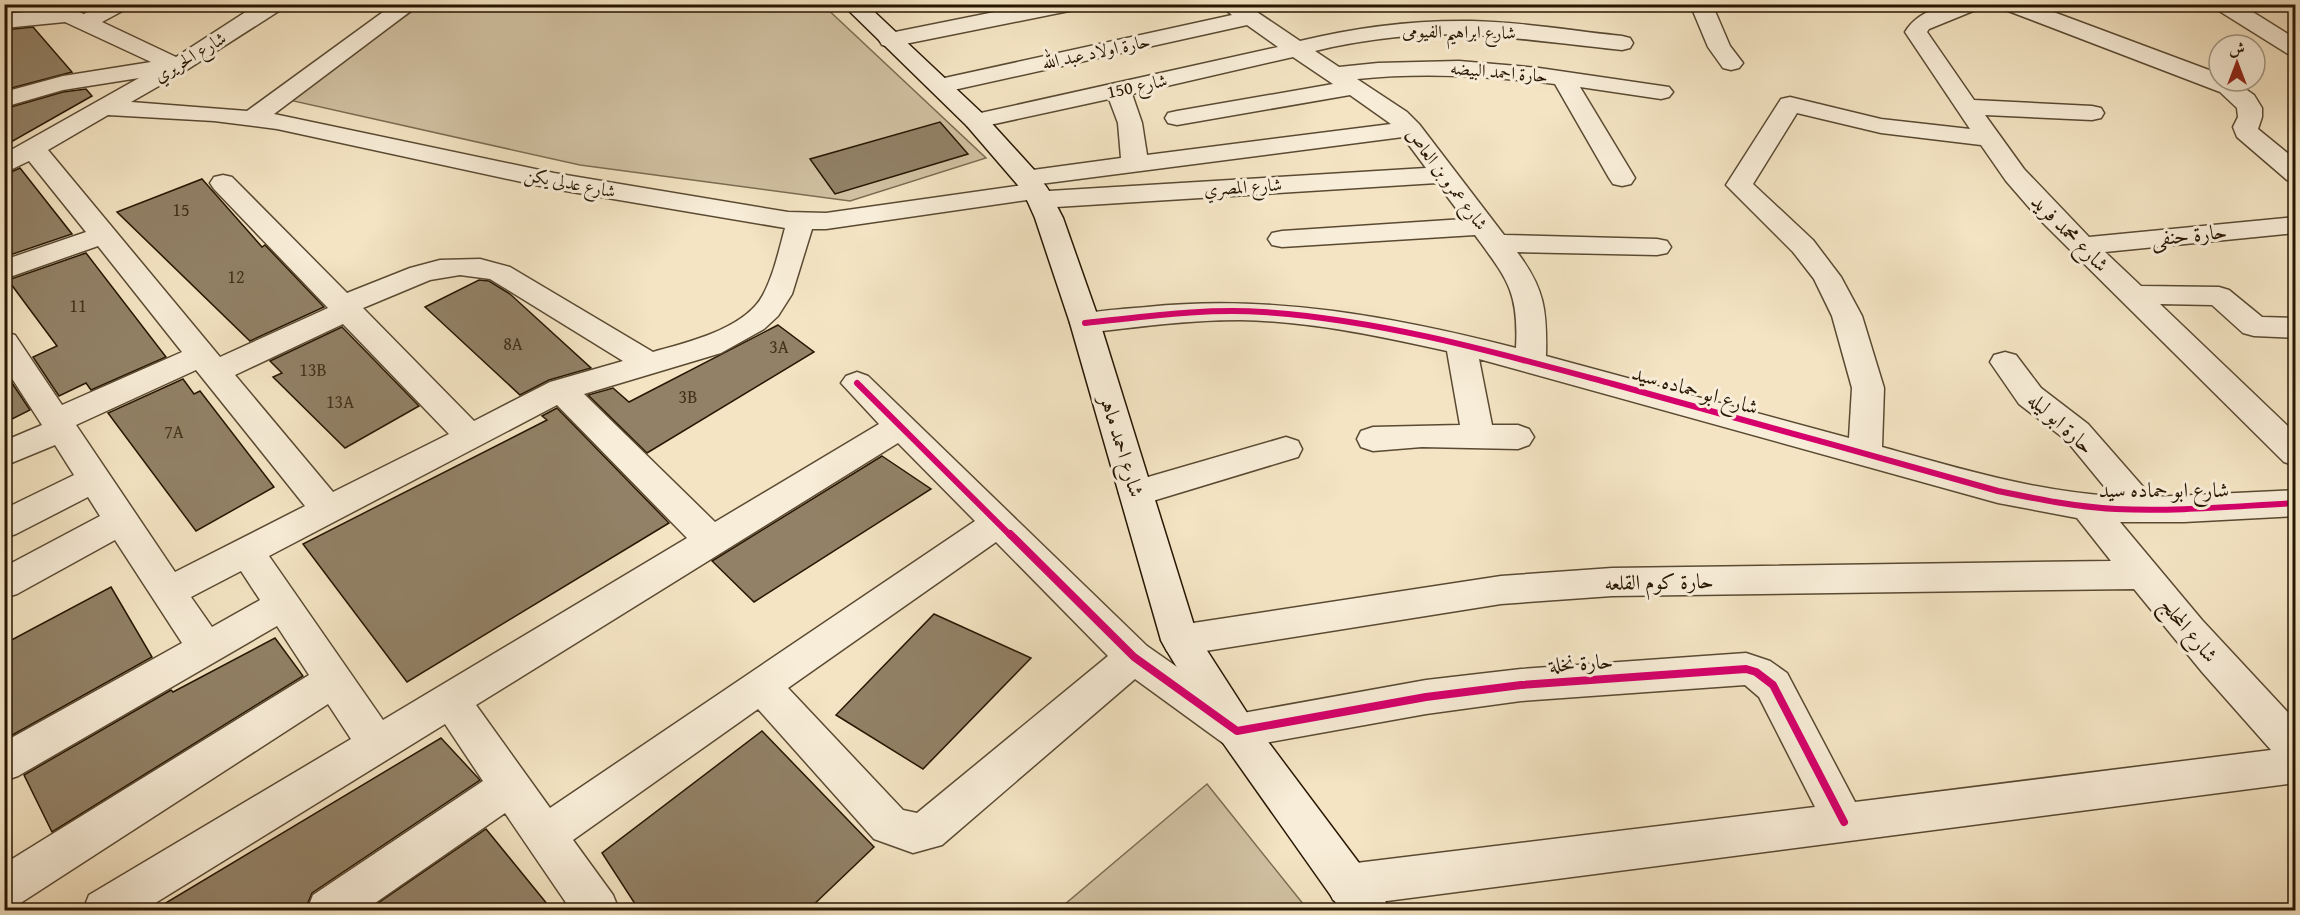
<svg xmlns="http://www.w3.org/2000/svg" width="2300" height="915" font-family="'Gentium Book Plus',Amiri,serif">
<rect width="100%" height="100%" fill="#f4e4c3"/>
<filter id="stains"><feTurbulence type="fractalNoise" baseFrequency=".00333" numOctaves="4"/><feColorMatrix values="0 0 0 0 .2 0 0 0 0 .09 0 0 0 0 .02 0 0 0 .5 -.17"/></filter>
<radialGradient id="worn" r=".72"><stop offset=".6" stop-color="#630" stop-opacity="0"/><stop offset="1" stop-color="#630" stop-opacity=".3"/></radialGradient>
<!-- green -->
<g fill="#d1c1a2" stroke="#7c6c52" stroke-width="1.5">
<polygon points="421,5 823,5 986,158 850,201 580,165 289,100"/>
<polygon points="1207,784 1308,910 1058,910"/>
</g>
<!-- building -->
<g fill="#928166" stroke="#271602" stroke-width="1.5">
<polygon points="33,27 72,72 4,90 4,30"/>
<polygon points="86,89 92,96 4,146 4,109 63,92"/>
<polygon points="940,122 968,154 835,194 810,159"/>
<polygon points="20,168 72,234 4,257 4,175"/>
<polygon points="202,179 262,247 265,245 324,307 250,341 117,212"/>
<polygon points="86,253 166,357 91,390 86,383 59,396 33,357 57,346 8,280"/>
<polygon points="479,280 489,281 510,294 591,368 549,380 520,395 425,307"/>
<polygon points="778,325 814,352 647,453 588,395 613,388 629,402"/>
<polygon points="342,327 419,406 345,448 273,377 282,373 270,361"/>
<polygon points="4,371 30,410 4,423"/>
<polygon points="183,379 194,394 200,391 274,487 196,531 108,413"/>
<polygon points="557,408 669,523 407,682 303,544 547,420 542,416"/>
<polygon points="882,456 931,489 754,602 712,561"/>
<polygon points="111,587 152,657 7,738 4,734 4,644"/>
<polygon points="934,614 1031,658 923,769 836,715"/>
<polygon points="275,638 303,676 52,832 24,775 171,690 173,692"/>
<polygon points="762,731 874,847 808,910 639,910 602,853"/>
<polygon points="441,738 480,780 312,893 305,910 154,910"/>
<polygon points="486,829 552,910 368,910"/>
</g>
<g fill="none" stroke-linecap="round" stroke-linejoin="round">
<defs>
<g id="street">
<path d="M101,4H129L126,9L102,22L176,57L258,4H285L282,9L185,71L131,102L247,111L394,4H420L274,114L554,173L788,212L826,213L1023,185L1018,184L1014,178L1018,172L1121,158L1118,123L1109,99L976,128L967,126L964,121L967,116L976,114L1278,47L1247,25L940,93L932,91L928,86L932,81L940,79L1232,15L1219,4H1245L1300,41C1357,27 1414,20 1472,21C1522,22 1573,31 1622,36L1630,38L1633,43L1630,48L1622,50C1573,45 1524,38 1475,35C1425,32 1364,39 1315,51L1339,67L1378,63L1459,61L1539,68L1669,87L1673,92L1669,97L1661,99L1580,87L1635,178L1631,184L1622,186L1613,184L1609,178L1555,84C1489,76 1423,72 1357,79L1407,112L1419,124L1504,235L1657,239L1667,241L1671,247L1667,253L1657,255L1517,252C1545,289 1547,311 1546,356L1849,438L1852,388L1832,316L1814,279L1793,252L1726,185L1781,99L1790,97L1881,119L1970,129L1905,32C1921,6 1952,4 1981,4L1978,9L1929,29L1927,32L1974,100L2092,106L2101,108L2104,113L2101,118L2092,120L1985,115L2024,169L2089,237L2296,217V233L2105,252L2141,286L2219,287L2229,290L2262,317L2296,318V338L2254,336L2243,333L2212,305L2160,304L2296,434V466L2284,462L2039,219L2006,181L1981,145L1881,133L1797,113L1753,184L1813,240L1841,277L1862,316L1884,388L1882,447C1958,468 2033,491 2112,496L2066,440L2019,404L1990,362L1994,355L2005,352L2016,355L2041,388L2088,424L2152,497L2296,490V516L2184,522H2120L2202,620L2296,721V783L1348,906L1333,900L1326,885L1333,870L1348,864L1815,807L1759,697L1745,685L1521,701L1426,714L1237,748L1223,743L1135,679L942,845L913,853L874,839L758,709L573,840L613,895L619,910H571L505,813L365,910H307L313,895L483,781L445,724L144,910H83L89,895L351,739L328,704L19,904L4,910V864L309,675L277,626L18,776L4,781V742L182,643L115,540L17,594L4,598V567L100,516L88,497L16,534L4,538V509L74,475L55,445L4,466V441L42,425L4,366V332L15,335L62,405L182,352L98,246L4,279V260L86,232L29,161L4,173V154L139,78L63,90L4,107V92L63,76L151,62L65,22L4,28V14L68,8L84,14ZM1293,57L1333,84L1177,111L1168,113L1165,118L1168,123L1177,125L1350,95L1391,124L1147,155L1142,123L1132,94ZM108,115L214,121L277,129L554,189L785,228C779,250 774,274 763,295C745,329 688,342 653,352L510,267L480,259L440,260L410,268L347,293L232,177L223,175L214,177L210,183L214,189L328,308L220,357L48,150ZM1403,137L1426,168L1049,191L1045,185L1040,184ZM1437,183L1464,219L1282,231L1272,233L1268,239L1272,245L1282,247L1475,235C1507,279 1519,291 1516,348C1394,317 1273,294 1147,307C1123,309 1098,310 1075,316L1070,323L1075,330L1085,333C1136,327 1188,320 1240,320C1309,321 1379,336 1447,351L1460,425L1373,427L1361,431L1357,439L1361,447L1373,451L1422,447L1518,449L1529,445L1534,437L1529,429L1518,425H1492L1479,359L1998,503L2077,518L2111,561L1612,568L1501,576L1180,625L1167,629L1161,640L1167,651L1180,655L1501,604L1612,596L2134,589L2202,672L2271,750L1855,802L1787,673L1770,661L1746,653L1521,669L1426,680L1243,713L1147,646L868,376L857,372L846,376L841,383L879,424L715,522L584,394L721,353L764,329L778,316L792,294L812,229H826L1027,200L1031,206L1040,208ZM460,275L490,279L623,361L550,382L474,421L363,308L430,280ZM343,324L449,434L333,492L235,375ZM196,370L305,506L175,572L76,425ZM557,405L687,538L383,720L269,556ZM898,443L975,521L550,808L476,705ZM996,542L1108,656L917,813L903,810L788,688ZM241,571L260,600L212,627L191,597Z"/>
<polygon points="1034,4 1080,4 1077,9 1069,11 890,47 882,45 879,40 882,35 890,33"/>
<polygon points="1690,4 1712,4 1730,46 1743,63 1739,68 1731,70 1723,68 1708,47"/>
<polygon points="2000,4 2032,4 2217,73 2219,74 2219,81 2234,81 2254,95 2262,108 2262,117 2258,129 2296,160 2296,182 2287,180 2237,137 2233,127 2238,117 2237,108 2220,92 2003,9"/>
<polygon points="2213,4 2240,4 2296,39 2296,56 2288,54 2216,9"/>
<polygon points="1286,437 1298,441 1302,449 1298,457 1136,506 1124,502 1119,493 1124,484"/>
</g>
<polygon id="secondary" points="842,4 866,4 985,116 1036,172 1049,191 1063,218 1100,323 1197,635 1251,719 1383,895 1389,910 1341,910 1223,743 1167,651 1161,640 1070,323 1035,218 1023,191 967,126"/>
</defs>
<!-- street casing -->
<use href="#street" stroke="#5a4a32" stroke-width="3"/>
<!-- secondary casing -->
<use href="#secondary" stroke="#271602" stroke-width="3"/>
<!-- street -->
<use href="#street" fill="#f8edd8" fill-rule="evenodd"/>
<!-- secondary -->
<use href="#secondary" fill="#f8edd8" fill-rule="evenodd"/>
<defs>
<g id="cycleway-far1">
<path d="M1085,323C1144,317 1204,308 1263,312C1382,320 1498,353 1613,384C1741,419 1870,455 1998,491C2037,499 2076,507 2116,509C2176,512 2236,506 2296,503"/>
<polyline points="857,383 1011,536"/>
</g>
<polyline id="cycleway" points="1010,534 1134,657 1237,731 1426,697 1521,685 1746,669 1756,672 1773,685 1844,822"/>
</defs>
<!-- cycleway-far1 casing -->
<use href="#cycleway-far1" stroke="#f8edd8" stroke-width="10"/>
<!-- cycleway casing -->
<use href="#cycleway" stroke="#f8edd8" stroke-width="11"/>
<!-- cycleway-far1 -->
<use href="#cycleway-far1" stroke="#d6006c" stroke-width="6"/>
<!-- cycleway -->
<use href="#cycleway" stroke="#d6006c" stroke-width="8"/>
</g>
<g text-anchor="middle" stroke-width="6" stroke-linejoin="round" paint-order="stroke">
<!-- far-street labels -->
<g font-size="18" fill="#271602" stroke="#f8edd8">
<text transform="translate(1459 32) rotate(1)" y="6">شارع ابراهيم الفيومى</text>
<text transform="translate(1096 52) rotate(-12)" y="6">حارة اولاد عبد الله</text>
<text transform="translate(190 57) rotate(-31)" y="6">شارع الحريري</text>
<text transform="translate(1499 72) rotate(5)" y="6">حارة احمد البيضه</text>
<text transform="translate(1137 86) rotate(-12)" y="6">شارع 150</text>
<text transform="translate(1447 179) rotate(53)" y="6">شارع عمرو بن العاص</text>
<text transform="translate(570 183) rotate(11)" y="6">شارع عدلى يكن</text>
<text transform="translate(1243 187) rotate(-4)" y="6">شارع المصري</text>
</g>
<!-- number labels -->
<g font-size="18" fill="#42311b">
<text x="181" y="216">15</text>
<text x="236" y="283">12</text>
<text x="78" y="312">11</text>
<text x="513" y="350">8A</text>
<text x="779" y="353">3A</text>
<text x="313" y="376">13B</text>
<text x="688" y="403">3B</text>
<text x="340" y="408">13A</text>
<text x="174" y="438">7A</text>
</g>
<!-- street labels -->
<g font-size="21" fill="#271602" stroke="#f8edd8">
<text transform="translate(2070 233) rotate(45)" y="7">شارع محمد فريد</text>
<text transform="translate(2189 235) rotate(-6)" y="7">حارة حنفى</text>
<text transform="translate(1695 390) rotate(16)" y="7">شارع ابو حماده سيد</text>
<text transform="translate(2061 423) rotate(42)" y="7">حارة ابو ليله</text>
<text transform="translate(1122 446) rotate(73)" y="7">شارع احمد ماهر</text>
<text x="2164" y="497">شارع ابو حماده سيد</text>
<text transform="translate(1659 582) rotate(-1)" y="7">حارة كوم القلعه</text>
<text transform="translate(2189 630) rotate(50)" y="7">شارع المحلج</text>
<text transform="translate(1581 663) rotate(-4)" y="7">حارة نخلة</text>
</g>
</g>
<!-- margin -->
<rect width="2300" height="915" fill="none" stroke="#f4e4c3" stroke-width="24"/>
<rect x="6" y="6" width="2288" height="903" fill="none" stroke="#271602" stroke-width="3"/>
<rect x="12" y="12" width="2276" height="891" fill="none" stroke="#271602" stroke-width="1.5"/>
<!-- north arrow -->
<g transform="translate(2237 63)"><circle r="28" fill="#f8edd8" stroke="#a49782" stroke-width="1.5"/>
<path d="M0-4.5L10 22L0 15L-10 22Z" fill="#8f2418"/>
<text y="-9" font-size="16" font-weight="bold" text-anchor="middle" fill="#271602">ش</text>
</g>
<rect width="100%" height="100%" filter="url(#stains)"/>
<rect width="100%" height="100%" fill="url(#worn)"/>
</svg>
